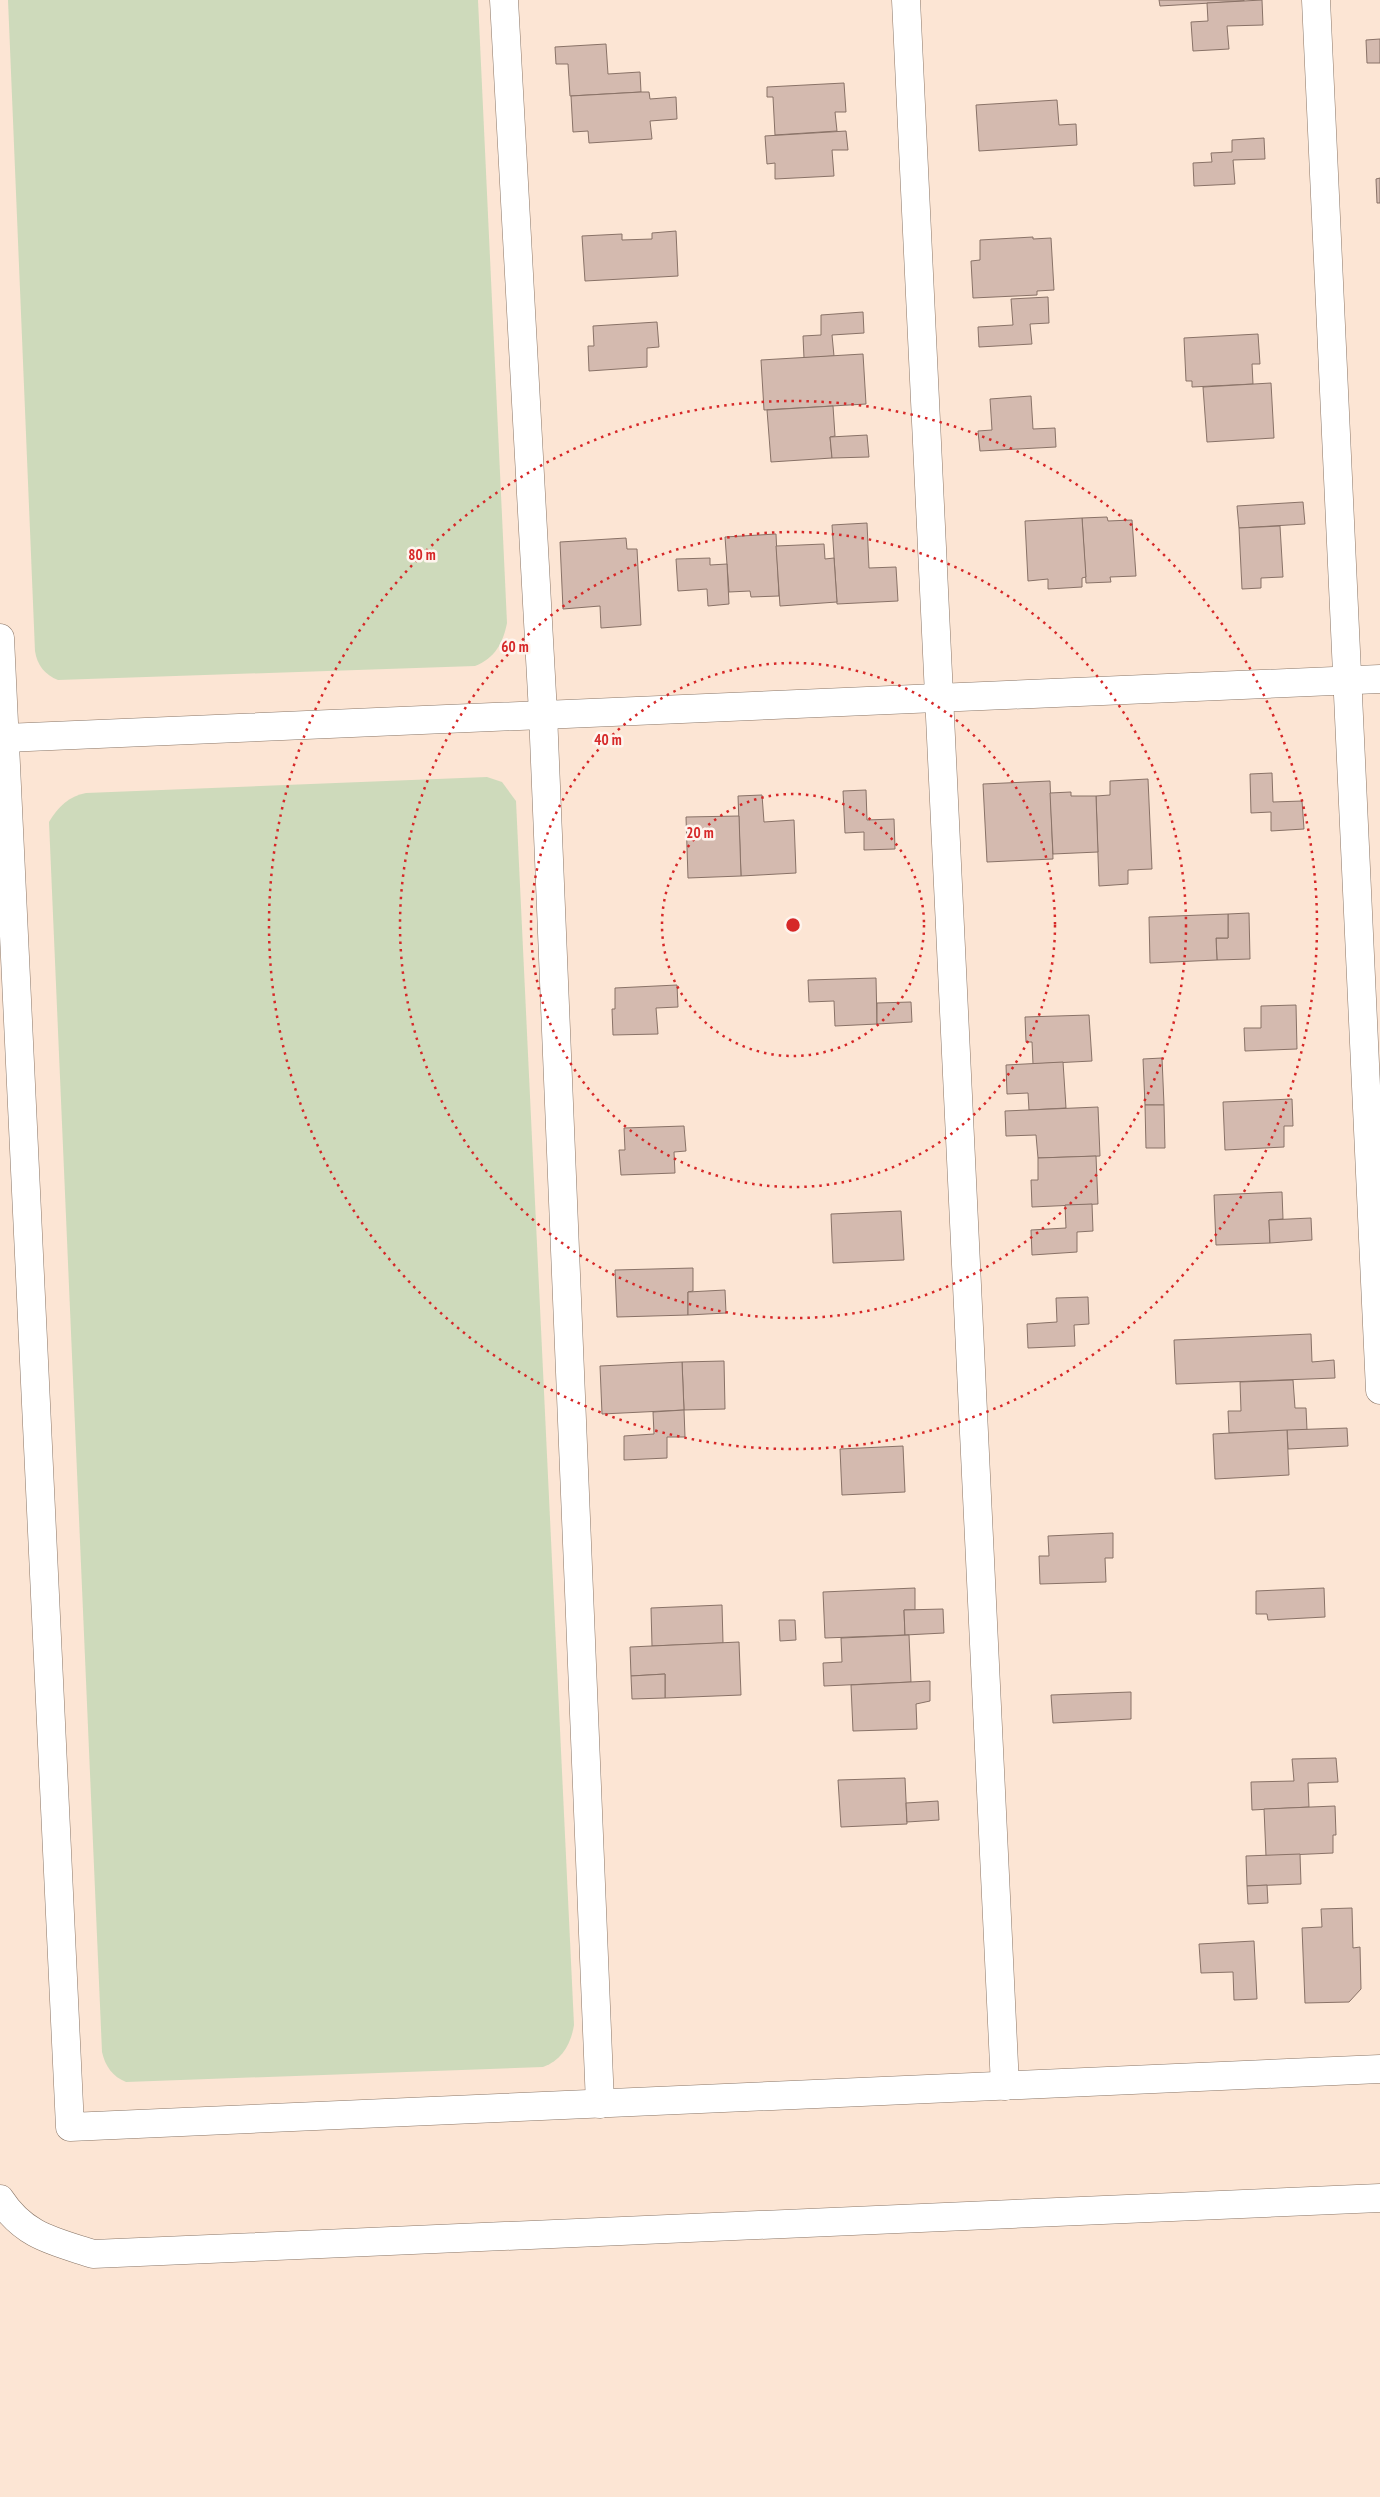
<svg xmlns="http://www.w3.org/2000/svg" width="1380" height="2497" font-family="'PT Sans Narrow',sans-serif">
<rect width="100%" height="100%" fill="#fce5d4"/>
<!-- green -->
<g fill="#cedabb">
<path d="M8,0H478L507,623C503,643 495,658 475,666L58,680C45,675 37,665 35,651Z"/>
<path d="M487,777L502,782L516,801L574,2025C571,2044 562,2060 543,2067L126,2082C113,2077 105,2066 102,2052L49,822C58,807 69,796 86,793Z"/>
</g>
<!-- building -->
<g fill="#d4baaf" stroke="#897267">
<polygon points="1159,0 1244,0 1244,1 1160,6"/>
<polygon points="1262,0 1263,25 1227,26 1229,49 1193,51 1191,22 1208,21 1207,3"/>
<polygon points="1380,39 1380,63 1367,63 1366,40"/>
<polygon points="606,44 608,74 640,72 641,92 570,96 568,64 556,64 555,47"/>
<polygon points="844,83 846,112 835,112 837,131 775,135 773,97 767,97 767,87"/>
<polygon points="641,92 649,92 650,99 676,97 677,119 650,121 652,139 589,143 588,131 573,132 571,96"/>
<polygon points="1057,100 1059,125 1076,124 1077,145 979,151 976,105"/>
<polygon points="846,131 848,150 832,150 834,176 775,179 775,163 767,164 765,136"/>
<polygon points="1264,138 1265,159 1233,160 1235,184 1194,186 1193,163 1212,162 1211,153 1232,152 1232,140"/>
<polygon points="1380,178 1380,203 1377,203 1376,179"/>
<polygon points="676,231 678,276 585,281 582,236 622,234 622,240 652,239 652,233"/>
<polygon points="1033,237 1033,239 1051,238 1054,290 1037,291 1037,295 973,298 971,261 980,260 980,240"/>
<polygon points="1048,297 1049,323 1030,324 1032,344 979,347 978,327 1013,325 1011,299"/>
<polygon points="863,312 864,333 832,335 834,356 804,358 803,336 821,335 821,315"/>
<polygon points="657,322 659,347 647,348 647,367 589,371 588,346 594,346 593,326"/>
<polygon points="1258,334 1260,364 1252,364 1253,384 1192,387 1192,381 1186,381 1184,338"/>
<polygon points="863,354 866,404 764,410 761,360"/>
<polygon points="1271,383 1274,438 1207,442 1203,387"/>
<polygon points="1031,396 1033,429 1055,428 1056,447 980,451 978,431 992,430 990,399"/>
<polygon points="833,406 835,436 830,437 832,458 771,462 767,410"/>
<polygon points="867,435 869,457 832,458 830,437"/>
<polygon points="1303,502 1305,524 1239,528 1237,506"/>
<polygon points="1107,517 1108,521 1132,520 1136,576 1110,577 1111,582 1086,583 1082,518"/>
<polygon points="1082,518 1086,577 1082,578 1082,587 1048,589 1048,579 1028,581 1025,521"/>
<polygon points="867,523 869,568 896,567 898,601 837,604 832,525"/>
<polygon points="1280,526 1283,577 1261,578 1261,588 1242,589 1239,528"/>
<polygon points="776,534 779,596 751,597 750,591 729,592 725,537"/>
<polygon points="626,538 627,549 637,549 641,625 601,628 600,606 563,609 560,542"/>
<polygon points="824,544 825,559 834,558 837,602 780,606 776,546"/>
<polygon points="710,558 710,565 727,564 729,604 708,606 707,589 678,591 676,559"/>
<polygon points="1272,773 1273,802 1302,801 1304,829 1271,831 1271,812 1251,813 1250,774"/>
<polygon points="1148,779 1152,869 1128,870 1128,884 1099,886 1096,796 1110,795 1110,781"/>
<polygon points="1050,781 1053,859 987,862 983,784"/>
<polygon points="866,790 867,820 894,819 895,849 864,850 864,832 845,833 843,791"/>
<polygon points="1071,792 1071,796 1096,796 1098,852 1053,854 1050,793"/>
<polygon points="762,795 764,822 794,820 796,873 741,876 738,796"/>
<polygon points="739,816 741,876 688,878 686,817"/>
<polygon points="1249,913 1250,959 1217,960 1216,938 1228,938 1228,914"/>
<polygon points="1228,914 1228,938 1216,938 1217,960 1150,963 1149,917"/>
<polygon points="876,978 877,1024 835,1026 834,1001 809,1002 808,980"/>
<polygon points="677,985 678,1007 656,1008 658,1034 613,1035 612,1009 615,1009 615,988"/>
<polygon points="911,1002 912,1022 877,1024 877,1003"/>
<polygon points="1296,1005 1297,1049 1245,1051 1244,1028 1261,1028 1261,1006"/>
<polygon points="1089,1015 1092,1061 1033,1064 1032,1042 1026,1042 1025,1017"/>
<polygon points="1162,1058 1164,1105 1145,1105 1143,1059"/>
<polygon points="1063,1062 1066,1108 1029,1110 1028,1093 1007,1094 1006,1065"/>
<polygon points="1292,1099 1293,1126 1284,1126 1284,1147 1225,1150 1223,1102"/>
<polygon points="1145,1105 1164,1105 1165,1148 1146,1148"/>
<polygon points="1098,1107 1100,1156 1038,1158 1036,1135 1006,1136 1005,1111"/>
<polygon points="684,1126 686,1151 674,1152 675,1173 621,1175 619,1150 625,1150 624,1128"/>
<polygon points="1096,1156 1098,1204 1032,1207 1031,1180 1038,1180 1038,1158"/>
<polygon points="1282,1192 1283,1219 1269,1220 1270,1243 1216,1245 1214,1195"/>
<polygon points="1092,1204 1093,1231 1077,1232 1077,1252 1032,1255 1031,1230 1066,1228 1065,1205"/>
<polygon points="901,1211 904,1260 833,1263 831,1214"/>
<polygon points="1311,1218 1312,1240 1270,1243 1269,1220"/>
<polygon points="693,1268 693,1291 688,1292 688,1315 617,1317 615,1270"/>
<polygon points="725,1290 726,1313 688,1315 688,1292"/>
<polygon points="1088,1297 1089,1324 1074,1325 1075,1346 1028,1348 1027,1324 1057,1322 1056,1298"/>
<polygon points="1311,1334 1312,1362 1334,1360 1335,1378 1176,1384 1174,1340"/>
<polygon points="724,1361 725,1409 684,1410 682,1362"/>
<polygon points="682,1362 684,1410 602,1414 600,1366"/>
<polygon points="1293,1380 1295,1408 1306,1408 1307,1430 1229,1433 1228,1411 1241,1411 1240,1382"/>
<polygon points="684,1410 685,1437 667,1437 667,1458 624,1460 624,1436 654,1434 653,1412"/>
<polygon points="1347,1428 1348,1446 1288,1449 1287,1430"/>
<polygon points="1287,1430 1289,1475 1215,1479 1213,1434"/>
<polygon points="903,1446 905,1492 842,1495 840,1449"/>
<polygon points="1113,1533 1113,1558 1105,1558 1106,1582 1040,1584 1039,1556 1049,1556 1048,1536"/>
<polygon points="915,1588 915,1610 904,1610 905,1635 825,1638 823,1592"/>
<polygon points="1324,1588 1325,1617 1268,1620 1267,1614 1256,1614 1256,1591"/>
<polygon points="722,1605 723,1643 652,1646 651,1608"/>
<polygon points="943,1609 944,1633 905,1635 904,1610"/>
<polygon points="779,1620 795,1620 796,1640 780,1641"/>
<polygon points="909,1635 911,1682 824,1686 823,1663 842,1662 841,1638"/>
<polygon points="739,1642 741,1695 665,1698 665,1674 631,1676 630,1647"/>
<polygon points="665,1674 665,1698 632,1699 631,1676"/>
<polygon points="930,1681 930,1701 916,1704 917,1729 853,1731 851,1685"/>
<polygon points="1131,1692 1131,1719 1053,1723 1051,1695"/>
<polygon points="1336,1758 1338,1782 1308,1783 1309,1807 1252,1810 1251,1782 1294,1781 1292,1759"/>
<polygon points="905,1778 907,1824 841,1827 838,1780"/>
<polygon points="938,1801 939,1820 907,1822 906,1803"/>
<polygon points="1335,1806 1336,1835 1333,1835 1333,1853 1266,1856 1264,1809"/>
<polygon points="1300,1854 1301,1884 1247,1886 1246,1856"/>
<polygon points="1267,1885 1268,1903 1248,1904 1247,1886"/>
<polygon points="1352,1908 1353,1948 1360,1947 1361,1989 1349,2002 1305,2003 1302,1928 1322,1927 1321,1909"/>
<polygon points="1254,1941 1257,1999 1234,2000 1233,1972 1201,1973 1199,1944"/>
</g>
<g fill="none" stroke-linecap="round" stroke-linejoin="round">
<defs>
<g id="minor">
<polyline points="504,0 543,713 600,2104"/>
<polyline points="906,0 1005,2086"/>
<polyline points="1316,0 1380,1390"/>
<polyline points="0,638 70,2127 1380,2069"/>
<polyline points="5,738 1380,679"/>
<path d="M0,2199C24,2236 53,2241 93,2254L1380,2198"/>
</g>
</defs>
<!-- minor casing -->
<use href="#minor" stroke="#8a7667" stroke-width="29"/>
<!-- minor -->
<use href="#minor" stroke="#fff" stroke-width="28"/>
</g>
<!-- distance rings -->
<g fill="none" stroke="#d62828" stroke-width="2.5" stroke-dasharray="2.5 5">
<circle cx="793" cy="925" r="131"/>
<circle cx="793" cy="925" r="262"/>
<circle cx="793" cy="925" r="393"/>
<circle cx="793" cy="925" r="524"/>
</g>
<circle cx="793" cy="925" r="8" fill="#d62828" stroke="#fef5ee" stroke-width="2.5"/>
<g font-size="15" text-anchor="middle" font-weight="bold" fill="#d62828" stroke="#fef5ee" stroke-width="5" stroke-linejoin="round" paint-order="stroke">
<text x="422" y="560">80 m</text>
<text x="515" y="652">60 m</text>
<text x="608" y="745">40 m</text>
<text x="700" y="838">20 m</text>
</g>
</svg>
